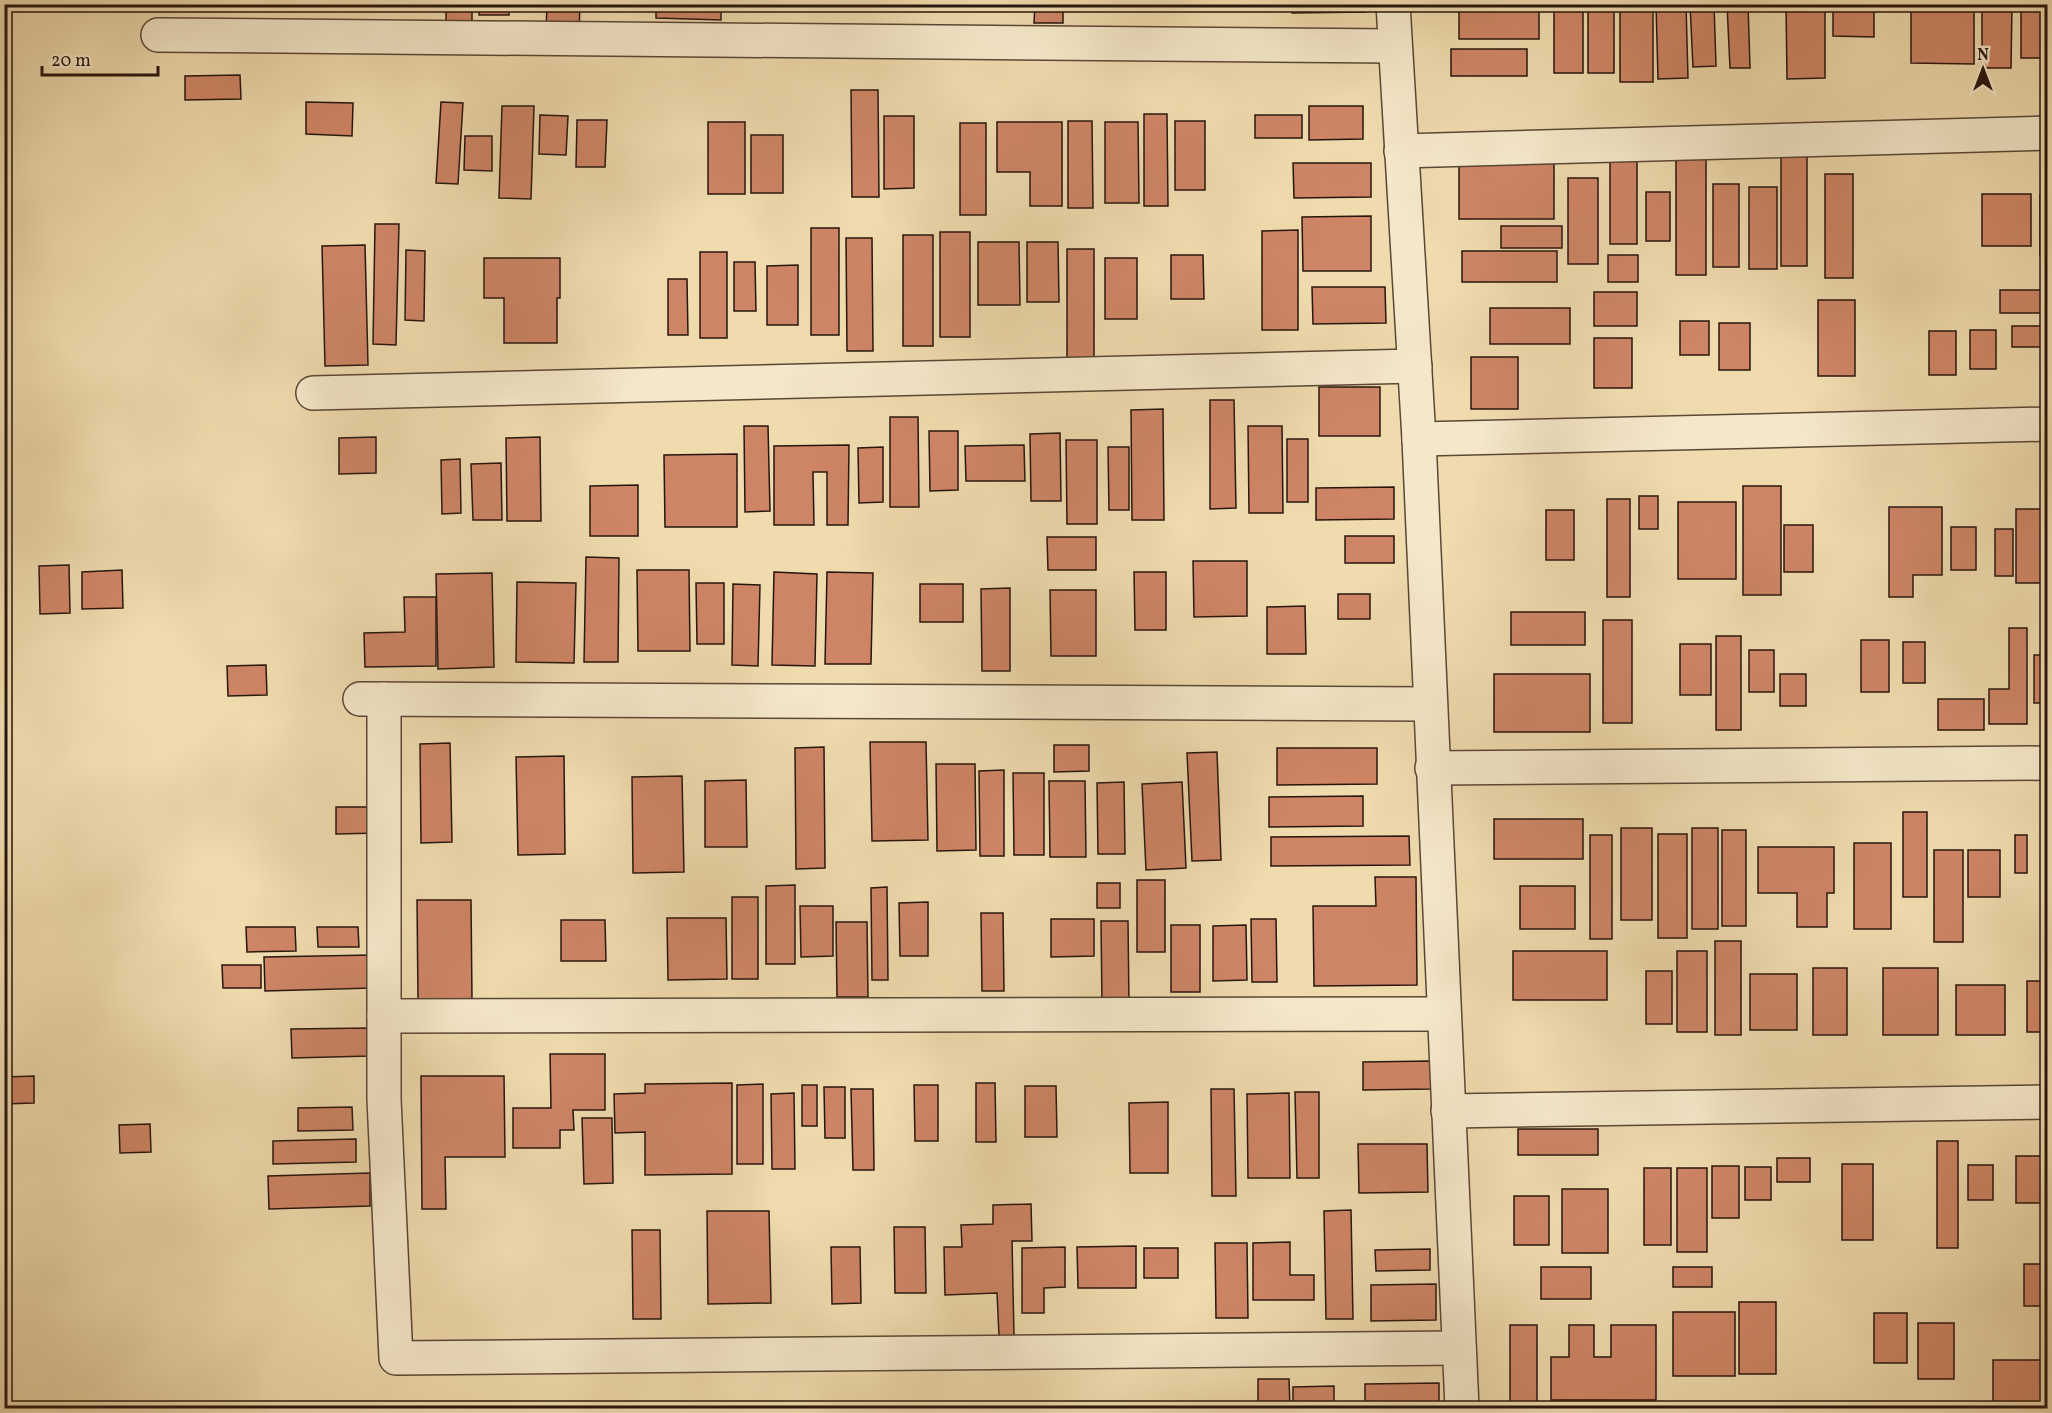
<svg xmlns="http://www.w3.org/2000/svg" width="2052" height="1413" font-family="Vollkorn,serif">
<rect width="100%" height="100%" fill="#efdbae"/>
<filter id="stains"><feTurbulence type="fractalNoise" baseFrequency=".00333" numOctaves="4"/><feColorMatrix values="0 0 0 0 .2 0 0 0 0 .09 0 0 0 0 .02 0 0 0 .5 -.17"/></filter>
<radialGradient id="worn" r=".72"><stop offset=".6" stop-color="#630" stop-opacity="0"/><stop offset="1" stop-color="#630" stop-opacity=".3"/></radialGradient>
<!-- building -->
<g fill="#ce8566" stroke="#28160e" stroke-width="1.5">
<rect x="446" y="4" width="26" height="26"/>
<polygon points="480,4 509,4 509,15 479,15"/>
<polygon points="516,4 540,4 540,8 516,7"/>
<polygon points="547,4 580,4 579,33 546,33"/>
<polygon points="656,4 721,4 721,20 656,18"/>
<polygon points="1035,4 1063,4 1063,23 1034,23"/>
<polygon points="1291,4 1366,4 1366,12 1292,13"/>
<rect x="1459" y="4" width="80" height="35"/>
<rect x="1588" y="4" width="26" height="69"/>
<rect x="1620" y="4" width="33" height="78"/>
<polygon points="1656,4 1686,4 1688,78 1658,79"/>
<polygon points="1690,4 1714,4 1716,66 1693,67"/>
<polygon points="1727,4 1748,4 1750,68 1730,68"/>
<polygon points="1786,4 1825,4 1825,78 1787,79"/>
<polygon points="1833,4 1874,4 1874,37 1833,36"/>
<polygon points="1911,4 1974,4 1974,64 1911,63"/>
<polygon points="1982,4 2012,4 2011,68 1982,68"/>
<rect x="2021" y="4" width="27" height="54"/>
<rect x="1554" y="9" width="29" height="64"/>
<rect x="1451" y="49" width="76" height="27"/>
<polygon points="240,75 241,99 185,100 185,76"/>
<polygon points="851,90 878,90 879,197 852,197"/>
<polygon points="306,102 353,103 352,136 306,134"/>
<polygon points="441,102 463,103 458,184 436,183"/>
<polygon points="502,106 534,106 531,199 499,198"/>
<polygon points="1309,106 1363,106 1363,139 1309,140"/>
<polygon points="1144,114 1167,114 1168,206 1144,206"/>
<polygon points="540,115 568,116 566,155 539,154"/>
<rect x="1255" y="115" width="47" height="23"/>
<polygon points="884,116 914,116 914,188 884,189"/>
<polygon points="577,120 607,120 605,167 576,167"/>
<polygon points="1068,121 1092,121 1093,208 1068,208"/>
<rect x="1175" y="121" width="30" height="69"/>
<rect x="708" y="122" width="37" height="72"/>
<polygon points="997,122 1062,122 1062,206 1030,206 1030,172 997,172"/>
<polygon points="1105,122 1138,122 1139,203 1105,203"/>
<rect x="960" y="123" width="26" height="92"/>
<rect x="751" y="135" width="32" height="58"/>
<polygon points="465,136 492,136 492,171 464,170"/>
<rect x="1781" y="152" width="26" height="114"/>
<rect x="1676" y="158" width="30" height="117"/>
<rect x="1610" y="159" width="27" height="85"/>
<polygon points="1293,163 1371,163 1371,197 1294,198"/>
<rect x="1459" y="163" width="95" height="56"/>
<rect x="1825" y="174" width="28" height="104"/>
<rect x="1568" y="178" width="30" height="86"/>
<rect x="1713" y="184" width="26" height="83"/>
<rect x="1749" y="187" width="28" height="82"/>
<rect x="1646" y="192" width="24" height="49"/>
<rect x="1982" y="194" width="49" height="52"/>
<rect x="2040" y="195" width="8" height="60"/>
<polygon points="1371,216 1371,271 1303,271 1302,217"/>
<polygon points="375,224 399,224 396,345 373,344"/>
<rect x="1501" y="226" width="61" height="22"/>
<rect x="811" y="228" width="28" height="107"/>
<polygon points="1298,230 1298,330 1262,330 1262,231"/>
<rect x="940" y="232" width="30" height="105"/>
<rect x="903" y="235" width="30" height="111"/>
<polygon points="846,238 872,238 873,351 847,351"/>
<polygon points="978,242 1019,242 1020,305 978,305"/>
<polygon points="1027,242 1058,242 1059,302 1027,302"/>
<polygon points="365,245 368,365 325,366 322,246"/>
<rect x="1067" y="249" width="27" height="109"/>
<polygon points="406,250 425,251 424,321 405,320"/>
<rect x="1462" y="251" width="95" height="31"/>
<rect x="700" y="252" width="27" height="86"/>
<polygon points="1171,255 1203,255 1204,299 1171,299"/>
<rect x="1608" y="255" width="30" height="27"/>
<polygon points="484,258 560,258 560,298 557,298 557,343 504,343 504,298 484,298"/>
<rect x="1105" y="258" width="32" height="61"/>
<polygon points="734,262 755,262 756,311 734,311"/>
<polygon points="798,265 798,325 767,325 767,266"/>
<polygon points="668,279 687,279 688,335 668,335"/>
<polygon points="1312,287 1385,287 1386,323 1313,324"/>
<rect x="2000" y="290" width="46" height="23"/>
<rect x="1594" y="292" width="43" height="34"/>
<rect x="1818" y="300" width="37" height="76"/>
<rect x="1490" y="308" width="80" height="36"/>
<rect x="1680" y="321" width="29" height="34"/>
<rect x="1719" y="323" width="31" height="47"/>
<rect x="2012" y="326" width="36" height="21"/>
<rect x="1970" y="330" width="26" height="39"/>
<rect x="1929" y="331" width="27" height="44"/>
<rect x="1594" y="338" width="38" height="50"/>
<rect x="1471" y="357" width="47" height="52"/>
<rect x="1319" y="387" width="61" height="49"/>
<polygon points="1210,400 1234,400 1236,508 1210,509"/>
<polygon points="1163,409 1164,520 1132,520 1131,410"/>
<polygon points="890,417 918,417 919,507 890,507"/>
<polygon points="744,426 768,426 770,511 745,512"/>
<polygon points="1248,426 1282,426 1283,513 1249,513"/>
<polygon points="929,431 958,431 958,490 930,491"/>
<polygon points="1060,433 1061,501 1031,501 1030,434"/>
<polygon points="376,437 376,473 339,474 339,438"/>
<polygon points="540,437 541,521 507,521 506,438"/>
<rect x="1287" y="439" width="21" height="63"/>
<polygon points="1066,440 1097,440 1097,524 1067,524"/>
<polygon points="849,445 848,525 827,525 827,472 813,472 814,525 774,525 774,446"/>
<polygon points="1024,445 1025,481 966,481 965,446"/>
<polygon points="883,447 883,502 859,503 858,448"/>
<polygon points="1108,447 1129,447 1129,510 1109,510"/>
<polygon points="737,454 737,527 665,527 664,455"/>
<polygon points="460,459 461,513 442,514 441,460"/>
<polygon points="501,463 502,520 473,520 471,464"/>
<polygon points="638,485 638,536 590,536 590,486"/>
<rect x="1743" y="486" width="38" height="109"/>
<polygon points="1394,487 1394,519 1316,520 1316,488"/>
<rect x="1639" y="496" width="19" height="33"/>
<rect x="1607" y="499" width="23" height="98"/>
<rect x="1678" y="502" width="58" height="77"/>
<polygon points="1889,507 1942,507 1942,575 1913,575 1913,597 1889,597"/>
<rect x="2016" y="509" width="32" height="74"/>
<rect x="1546" y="510" width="28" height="50"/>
<rect x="1784" y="525" width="29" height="47"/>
<rect x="1951" y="527" width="25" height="43"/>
<rect x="1995" y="529" width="18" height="47"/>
<rect x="1345" y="536" width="49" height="27"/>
<polygon points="1047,537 1096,537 1096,570 1048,570"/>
<polygon points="586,557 619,558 618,662 584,662"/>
<polygon points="1193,561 1247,561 1247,616 1194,617"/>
<polygon points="69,565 70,613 40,614 39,566"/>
<polygon points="122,570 123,608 82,609 82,572"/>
<polygon points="637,570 689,570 690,651 638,651"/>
<polygon points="774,572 817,574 815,666 772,665"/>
<polygon points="827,572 873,573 871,664 825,664"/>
<polygon points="1134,572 1166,572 1166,630 1135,630"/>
<polygon points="492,573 494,667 438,669 436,574"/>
<polygon points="517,582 576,583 574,663 516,662"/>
<polygon points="696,583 724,583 724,644 697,644"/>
<polygon points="733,584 760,585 758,666 732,665"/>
<rect x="920" y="584" width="43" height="38"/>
<polygon points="1010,588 1010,671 982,671 981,589"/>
<polygon points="1050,590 1096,590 1096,656 1051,656"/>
<rect x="1338" y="594" width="32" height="25"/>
<polygon points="404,597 436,597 436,666 365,667 364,633 405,632"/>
<polygon points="1305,606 1306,654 1267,654 1267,607"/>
<rect x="1511" y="612" width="74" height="33"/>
<rect x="1603" y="620" width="29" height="103"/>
<polygon points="2009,628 2027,628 2027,724 1989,724 1989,689 2009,689"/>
<rect x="1716" y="636" width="25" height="94"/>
<rect x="1861" y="640" width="28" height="52"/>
<rect x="1903" y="642" width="22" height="41"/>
<rect x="1680" y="644" width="31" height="51"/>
<rect x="1749" y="650" width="25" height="42"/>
<rect x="2034" y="655" width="14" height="48"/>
<polygon points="266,665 267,695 228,696 227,666"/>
<rect x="1494" y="674" width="96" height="58"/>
<rect x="1780" y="674" width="26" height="32"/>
<rect x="1938" y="699" width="46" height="31"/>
<polygon points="870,742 926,742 928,840 872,841"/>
<polygon points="450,743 452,842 421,843 420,744"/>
<polygon points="1054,745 1089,745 1089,771 1054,772"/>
<polygon points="824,747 825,868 796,869 795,748"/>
<polygon points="1277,748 1377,748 1377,784 1277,785"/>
<polygon points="1217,752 1221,860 1192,861 1187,753"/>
<polygon points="564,756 565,854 518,855 516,757"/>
<polygon points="936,764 975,764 976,850 937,851"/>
<polygon points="1004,770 1004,856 980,856 979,771"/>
<polygon points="1013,773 1044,773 1044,855 1014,855"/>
<polygon points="682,776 684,872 633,873 632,777"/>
<polygon points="746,780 747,847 705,847 705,781"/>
<polygon points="1049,781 1085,781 1086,857 1050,857"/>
<polygon points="1124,782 1125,854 1098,854 1097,783"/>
<polygon points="1182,782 1186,868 1146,870 1142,784"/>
<polygon points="1363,796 1363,826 1269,827 1269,797"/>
<polygon points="336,807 379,807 380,833 336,834"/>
<rect x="1903" y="812" width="24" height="85"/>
<rect x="1494" y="819" width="89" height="40"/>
<rect x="1621" y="828" width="31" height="92"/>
<rect x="1692" y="828" width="26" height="101"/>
<rect x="1722" y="830" width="24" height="96"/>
<rect x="1658" y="834" width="29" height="104"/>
<rect x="1590" y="835" width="22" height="104"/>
<rect x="2015" y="835" width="12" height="38"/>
<polygon points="1409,836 1410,865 1271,866 1271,837"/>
<rect x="1854" y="843" width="37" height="86"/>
<polygon points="1758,847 1834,847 1834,893 1827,893 1827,927 1797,927 1797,893 1758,893"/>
<rect x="1934" y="850" width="29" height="92"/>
<rect x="1968" y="850" width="32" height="47"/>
<polygon points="1375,877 1416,877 1417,985 1314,986 1313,906 1376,906"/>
<rect x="1137" y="880" width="28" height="72"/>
<rect x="1097" y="883" width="23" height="25"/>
<polygon points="795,885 795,964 766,964 766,886"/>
<rect x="1520" y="886" width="55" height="43"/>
<polygon points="887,887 888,980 872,980 871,888"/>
<rect x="732" y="897" width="26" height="82"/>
<polygon points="417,900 471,900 472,999 418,999"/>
<polygon points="928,902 928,956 900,956 899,903"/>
<polygon points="800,906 833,906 833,956 801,957"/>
<polygon points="981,913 1003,913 1004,991 982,991"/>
<polygon points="667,918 726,918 727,979 668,980"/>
<polygon points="1051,919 1094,919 1094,956 1051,957"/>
<polygon points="1251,919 1276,919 1277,982 1252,982"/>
<polygon points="561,920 605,920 606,961 561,961"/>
<polygon points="1101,921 1128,921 1129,1005 1102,1005"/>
<polygon points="836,922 867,922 868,997 837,997"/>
<rect x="1171" y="925" width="29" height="67"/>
<polygon points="1246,925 1247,980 1213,981 1213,926"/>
<polygon points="246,927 295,927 296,951 247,952"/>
<polygon points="317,927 358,927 359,947 318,947"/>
<rect x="1715" y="941" width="26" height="94"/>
<rect x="1513" y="951" width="94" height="49"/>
<rect x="1677" y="951" width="30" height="81"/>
<polygon points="372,955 373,988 265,991 264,957"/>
<polygon points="222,965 261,965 261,988 223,988"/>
<rect x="1813" y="968" width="34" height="67"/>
<rect x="1883" y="968" width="55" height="67"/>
<rect x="1646" y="971" width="26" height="53"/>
<rect x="1750" y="974" width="47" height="56"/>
<rect x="2027" y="981" width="21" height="51"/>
<rect x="1956" y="985" width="49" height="50"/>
<polygon points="370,1028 370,1056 292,1058 291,1029"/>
<polygon points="550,1054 605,1054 605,1110 573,1110 574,1130 560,1130 560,1148 513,1148 513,1108 551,1108"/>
<polygon points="1431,1061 1431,1089 1363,1090 1363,1062"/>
<polygon points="34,1076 34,1103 4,1104 4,1077"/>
<polygon points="421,1076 504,1076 505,1157 445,1157 446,1209 422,1209"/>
<polygon points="732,1083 732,1174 645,1175 645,1132 615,1133 614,1094 645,1093 645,1084"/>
<polygon points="976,1083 995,1083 996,1142 976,1142"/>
<polygon points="763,1084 763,1164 737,1164 737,1085"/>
<rect x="802" y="1085" width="15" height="41"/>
<polygon points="914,1085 938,1085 938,1141 915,1141"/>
<polygon points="1025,1086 1056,1086 1057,1137 1025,1137"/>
<polygon points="824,1087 845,1087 845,1138 825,1138"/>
<polygon points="851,1089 873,1089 874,1170 853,1170"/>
<polygon points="1211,1089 1234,1089 1236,1196 1212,1196"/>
<polygon points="1295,1092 1319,1092 1319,1178 1297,1178"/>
<polygon points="794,1093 795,1169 772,1169 771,1094"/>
<polygon points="1289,1093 1290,1178 1248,1178 1247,1094"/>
<polygon points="1168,1102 1168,1173 1130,1173 1129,1103"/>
<polygon points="352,1107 353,1130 298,1131 298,1108"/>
<polygon points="582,1118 612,1118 613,1183 584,1184"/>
<polygon points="150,1124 151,1152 120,1153 119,1125"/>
<rect x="1518" y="1129" width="80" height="26"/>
<polygon points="356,1139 356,1162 273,1164 273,1141"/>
<rect x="1937" y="1141" width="21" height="107"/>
<polygon points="1358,1144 1427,1144 1428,1192 1359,1193"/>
<rect x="2016" y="1156" width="31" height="47"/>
<rect x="1777" y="1158" width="33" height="24"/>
<rect x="1842" y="1164" width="31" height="76"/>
<rect x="1968" y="1165" width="25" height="35"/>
<rect x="1712" y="1166" width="27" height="52"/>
<rect x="1745" y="1167" width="26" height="33"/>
<rect x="1644" y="1168" width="27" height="77"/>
<rect x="1677" y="1168" width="30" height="84"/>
<polygon points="370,1173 370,1206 269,1209 268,1176"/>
<rect x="1562" y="1189" width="46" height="64"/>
<rect x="1514" y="1196" width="35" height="49"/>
<polygon points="1031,1204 1032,1241 1012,1241 1014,1336 999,1336 997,1293 945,1295 944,1247 962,1247 961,1225 993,1224 993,1205"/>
<polygon points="1351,1210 1353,1319 1326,1319 1324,1211"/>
<polygon points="707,1211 769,1211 771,1303 708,1304"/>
<polygon points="894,1227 925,1227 926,1293 895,1293"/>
<polygon points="632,1230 660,1230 661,1319 633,1319"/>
<polygon points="1290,1242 1290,1275 1314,1275 1314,1300 1253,1300 1253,1243"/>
<polygon points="1215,1243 1247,1243 1248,1318 1216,1318"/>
<polygon points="1136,1246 1136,1288 1078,1288 1077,1247"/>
<polygon points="831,1247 860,1247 861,1303 832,1304"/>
<polygon points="1065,1247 1065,1287 1044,1288 1044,1313 1022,1313 1022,1248"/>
<rect x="1144" y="1248" width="34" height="30"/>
<polygon points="1430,1249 1430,1270 1376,1271 1375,1250"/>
<rect x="2024" y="1264" width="24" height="42"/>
<rect x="1541" y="1267" width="50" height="32"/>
<rect x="1673" y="1267" width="39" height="20"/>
<polygon points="1436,1284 1436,1320 1371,1321 1371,1285"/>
<rect x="1739" y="1302" width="37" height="72"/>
<rect x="1673" y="1312" width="62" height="64"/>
<rect x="1874" y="1313" width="33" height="50"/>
<rect x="1918" y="1323" width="36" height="56"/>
<rect x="1510" y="1325" width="27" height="78"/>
<polygon points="1569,1325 1594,1325 1594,1357 1611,1357 1611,1325 1656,1325 1656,1400 1551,1400 1551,1357 1569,1357"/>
<rect x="1993" y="1360" width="55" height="42"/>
<polygon points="1258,1379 1289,1379 1290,1408 1258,1408"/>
<polygon points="1439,1383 1439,1408 1365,1408 1365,1384"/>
<polygon points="1334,1386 1334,1408 1293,1408 1293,1387"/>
<rect x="523" y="1403" width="36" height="5"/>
<rect x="1202" y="1405" width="18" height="3"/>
</g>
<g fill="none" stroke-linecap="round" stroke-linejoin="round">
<defs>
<g id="minor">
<polyline points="1393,4 1419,439 1462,1408"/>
<polyline points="158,35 1395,46"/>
<polyline points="1401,151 2048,133"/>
<polyline points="313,393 1415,366"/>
<polyline points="1419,439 2048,424"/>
<polyline points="360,699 1429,704"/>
<polyline points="384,699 384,1099 396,1358 1459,1348"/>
<polyline points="1432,768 2048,763"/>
<polyline points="384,1016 1443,1014"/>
<polyline points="1448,1111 2048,1102"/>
</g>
</defs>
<!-- minor casing -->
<use href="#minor" stroke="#5a4736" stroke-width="36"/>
<!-- minor -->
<use href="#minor" stroke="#f5e8ca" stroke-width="33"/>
</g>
<!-- margin -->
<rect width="2052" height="1413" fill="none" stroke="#efdbae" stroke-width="24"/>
<rect x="6" y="6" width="2040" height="1401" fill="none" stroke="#28160e" stroke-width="3"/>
<rect x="12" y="12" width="2028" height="1389" fill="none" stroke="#28160e" stroke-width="1.5"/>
<!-- north arrow -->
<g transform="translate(1983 69)" stroke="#f5e8ca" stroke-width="4.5" paint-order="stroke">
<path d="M0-4.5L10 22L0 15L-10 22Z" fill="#28160e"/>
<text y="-9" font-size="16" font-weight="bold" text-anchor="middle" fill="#28160e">N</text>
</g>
<!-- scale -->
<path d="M42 66v9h116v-9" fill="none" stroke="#28160e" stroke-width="3"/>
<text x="51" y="66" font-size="18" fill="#28160e" stroke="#f5e8ca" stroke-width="4.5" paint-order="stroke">20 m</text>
<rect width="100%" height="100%" filter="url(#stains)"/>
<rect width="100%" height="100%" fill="url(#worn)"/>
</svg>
